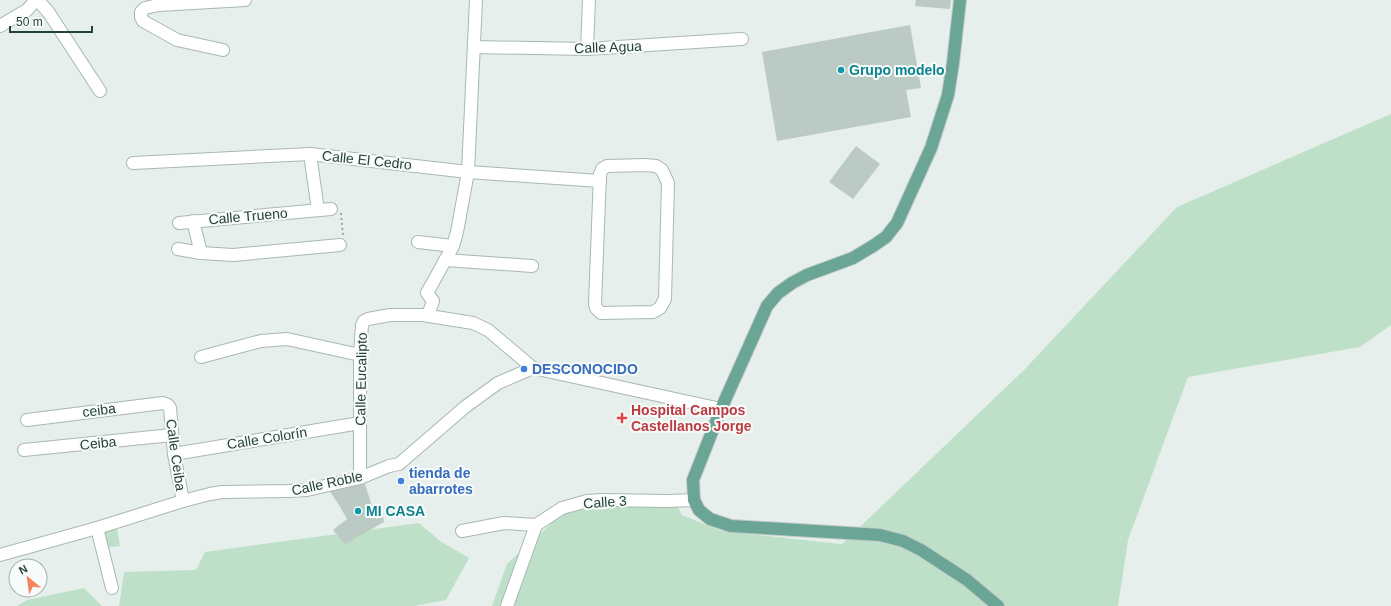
<svg xmlns="http://www.w3.org/2000/svg" width="1391" height="606" font-family="Arial,sans-serif">
<rect width="100%" height="100%" fill="#e6efeb"/>
<!-- green -->
<g fill="#bfe0c8">
<polygon points="1391,114 1391,325 1360,347 1188,377 1128,540 1118,606 492,606 507,564 569,507 673,497 682,515 721,531 842,544 1025,369 1177,207"/>
<polygon points="419,523 440,541 469,558 446,600 414,606 119,606 124,572 196,570 205,552"/>
<polygon points="116,524 120,546 103,548 98,529"/>
<polygon points="84,588 102,606 17,606 27,600"/>
</g>
<!-- building -->
<g fill="#bbcac4">
<polygon points="916,0 951,0 950,9 915,6"/>
<polygon points="910,25 921,88 906,90 911,117 777,141 762,52"/>
<polygon points="856,146 880,164 853,199 829,182"/>
<polygon points="365,484 376,519 383,516 384,522 345,544 333,530 347,519 339,505 329,490 347,486"/>
</g>
<g fill="none" stroke-linecap="round" stroke-linejoin="round">
<defs>
<g id="minor">
<polyline points="38,0 49,13 100,91"/>
<polyline points="0,26 27,10 36,0"/>
<polyline points="474,47 587,49 742,39"/>
<polyline points="587,49 589,0"/>
<polyline points="223,50 177,40 143,21 141,17 141,12 145,8 159,5 245,0"/>
<polyline points="310,154 318,210"/>
<polyline points="133,163 310,154 468,172 600,181"/>
<polygon points="645,165 656,166 662,170 668,183 665,299 660,308 653,312 601,313 596,308 595,304 600,174 602,169 607,166"/>
<polyline points="193,221 201,253"/>
<polyline points="179,223 331,209"/>
<polyline points="418,242 453,246"/>
<polyline points="178,249 201,253 233,255 340,245"/>
<polyline points="445,260 532,266"/>
<polyline points="428,315 433,301 427,293 453,246 457,232 468,172 476,0"/>
<polyline points="201,357 261,341 287,339 360,355"/>
<polyline points="27,420 163,403 168,405 170,408 174,454 183,501"/>
<polyline points="24,450 172,435"/>
<polyline points="174,454 360,423"/>
<polyline points="360,478 360,355 362,325 364,321 368,319 390,315 423,315 473,323 488,330 533,368"/>
<polyline points="97,528 112,588"/>
<polyline points="462,531 504,523 536,525"/>
<polyline points="0,555 97,528 183,501 210,494 222,492 288,491 307,490 360,478 389,466 399,464 465,407 498,383 533,368 721,409"/>
<polyline points="507,606 536,525 562,508 587,501 602,500 667,501 694,500"/>
</g>
<polyline id="major" points="960,0 953,63 948,95 931,148 897,223 886,237 873,246 853,258 807,275 792,283 778,293 767,306 721,409 693,480 694,500 699,510 710,519 731,526 880,535 903,541 921,550 967,580 998,606"/>
</defs>
<!-- minor casing -->
<use href="#minor" stroke="#a8b8b2" stroke-width="14"/>
<!-- major casing -->
<use href="#major" stroke="#c2cac8" stroke-width="14"/>
<!-- path -->
<polyline stroke="#86b3a5" stroke-width="2" stroke-dasharray="2 3" stroke-linecap="butt" points="341,213 343,235"/>
<!-- minor -->
<use href="#minor" stroke="#fff" stroke-width="12"/>
<!-- major -->
<use href="#major" stroke="#6aa596" stroke-width="12"/>
</g>
<!-- markers -->
<g fill="#0f9aa8" stroke="#f7fbf9" stroke-width="1.5">
<circle cx="841" cy="70" r="4"/>
<circle cx="358" cy="511" r="4"/>
</g>
<g fill="#3f7fe0" stroke="#f7fbf9" stroke-width="1.5">
<circle cx="524" cy="369" r="4"/>
<circle cx="401" cy="481" r="4"/>
</g>
<path fill="#e0444e" stroke="#f7fbf9" stroke-width="1.5" d="M620 412h4v4h4v4h-4v4h-4v-4h-4v-4h4z"/>
<g text-anchor="middle" stroke-width="4" stroke-linejoin="round" paint-order="stroke">
<!-- street labels -->
<g font-size="14" fill="#24423a" stroke="#f7fbf9">
<text transform="translate(608 47) rotate(-2)" y="5">Calle Agua</text>
<text transform="translate(367 160) rotate(6)" y="5">Calle El Cedro</text>
<text transform="translate(248 216) rotate(-5)" y="5">Calle Trueno</text>
<text transform="translate(361 379) rotate(-89)" y="5">Calle Eucalipto</text>
<text transform="translate(99 410) rotate(-7)" y="5">ceiba</text>
<text transform="translate(267 438) rotate(-9)" y="5">Calle Colorín</text>
<text transform="translate(98 443) rotate(-6)" y="5">Ceiba</text>
<text transform="translate(176 455) rotate(82)" y="5">Calle Ceiba</text>
<text transform="translate(327 483) rotate(-12)" y="5">Calle Roble</text>
<text transform="translate(605 502) rotate(-4)" y="5">Calle 3</text>
</g>
<!-- culture labels -->
<g font-size="14" font-weight="bold" fill="#0d838f" stroke="#f7fbf9" text-anchor="start">
<text x="849" y="75">Grupo modelo</text>
<text x="366" y="516">MI CASA</text>
</g>
<!-- shop labels -->
<g font-size="14" font-weight="bold" fill="#366cbe" stroke="#f7fbf9" text-anchor="start">
<text x="532" y="374">DESCONOCIDO</text>
<text x="409" y="478">tienda de<tspan x="409" dy="16">abarrotes</tspan></text>
</g>
<!-- health labels -->
<g font-size="14" font-weight="bold" fill="#be3a42" stroke="#f7fbf9" text-anchor="start">
<text x="631" y="415">Hospital Campos<tspan x="631" dy="16">Castellanos Jorge</tspan></text>
</g>
</g>
<!-- north arrow -->
<g transform="translate(28 578) rotate(331)"><circle r="19" fill="#f7fbf9" stroke="#a3b1ad"/>
<path d="M0-3L7 15L0 10L-7 15Z" fill="#f4845f"/>
<text y="-6" font-size="11" font-weight="bold" text-anchor="middle" fill="#24423a">N</text>
</g>
<!-- scale -->
<path d="M10 26v6h82v-6" fill="none" stroke="#24423a" stroke-width="2"/>
<text x="16" y="26" font-size="12" fill="#24423a" stroke="#f7fbf9" stroke-width="3" paint-order="stroke">50 m</text>
</svg>
